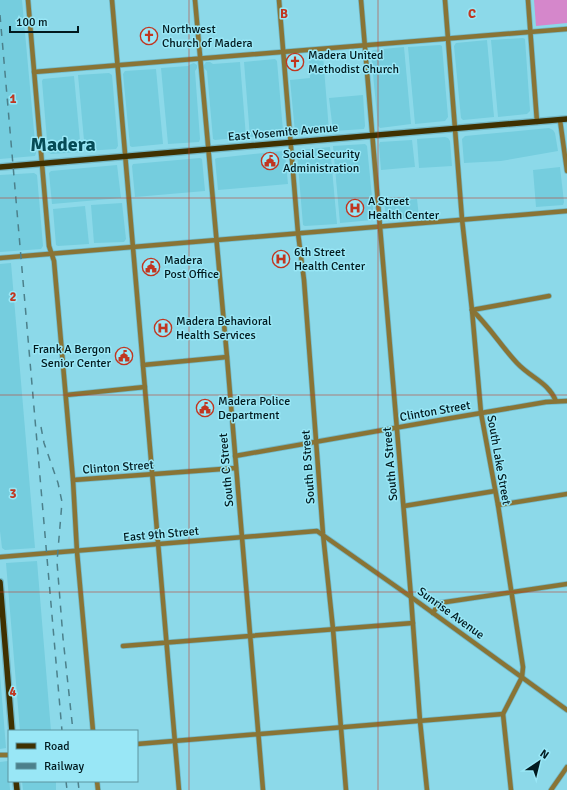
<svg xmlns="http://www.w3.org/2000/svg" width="567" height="790" font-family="Signika,sans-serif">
<rect width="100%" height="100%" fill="#8cd9e9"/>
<!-- built -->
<g fill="#75cdde">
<polygon points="0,0 22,0 36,153 35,156 0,159"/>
<polygon points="523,38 525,39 530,111 527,114 498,117 491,40"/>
<polygon points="487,40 494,117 463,120 461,118 454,46 456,43"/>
<polygon points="440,45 442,46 448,117 445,121 415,124 408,47"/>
<polygon points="404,47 411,124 380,128 378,126 371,53 373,50"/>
<polygon points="323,55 329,131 297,134 295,132 290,80 310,78 309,56"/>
<polygon points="275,59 277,61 283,131 281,134 250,137 244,62"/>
<polygon points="206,62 210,62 213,64 240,62 246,137 215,140 213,139 207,71 204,68 204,65"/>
<polygon points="194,63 197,65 197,68 195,71 200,139 199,142 168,144 161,68 188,66 191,64"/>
<polygon points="156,69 163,144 132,147 130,146 123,74 125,71"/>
<polygon points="109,73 112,75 118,146 116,149 85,151 78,75"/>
<polygon points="74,76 81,152 51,154 48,152 42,81 43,79"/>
<polygon points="363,95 365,126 364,129 333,131 329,98"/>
<polygon points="549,128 553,130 555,133 558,151 501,161 464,163 462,139 465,136"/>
<polygon points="445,137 448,138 450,141 452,166 419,168 417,139"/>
<polygon points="412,140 415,167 381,170 379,145 380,142"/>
<polygon points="365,144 367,146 374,218 372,220 340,223 333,146"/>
<polygon points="330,147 337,224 305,226 303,225 297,153 299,150"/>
<polygon points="282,151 285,154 288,184 218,190 215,159 217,158"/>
<polygon points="200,158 202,159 205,191 135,197 132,166 133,164"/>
<polygon points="117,165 121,198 52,204 49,173 51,171"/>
<polygon points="560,167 564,202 563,205 536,207 533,170"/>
<polygon points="34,173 37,175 43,246 41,249 0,252 0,175"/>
<polygon points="417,199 419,217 388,219 386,218 384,202"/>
<polygon points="122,203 126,239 124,242 94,243 91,205"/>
<polygon points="85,206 89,244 58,246 56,245 53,209"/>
<polygon points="11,263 35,548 5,550 2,548 0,531 0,264"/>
<polygon points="37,561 51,731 20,731 6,563"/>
<polygon points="0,674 6,748 0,749"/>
<polygon points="8,761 10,790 0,790 0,762"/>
<polygon points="22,781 56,781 56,790 23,790"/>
</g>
<!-- green -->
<polygon fill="#d587cb" points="534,0 567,0 567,23 536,26"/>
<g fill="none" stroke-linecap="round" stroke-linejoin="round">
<defs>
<g id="minor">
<polyline points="28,0 49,246 54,261 73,480 77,552 93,731"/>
<polyline points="112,0 179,790"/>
<polyline points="195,0 227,357 263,790"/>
<polyline points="279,0 298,233 304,280 323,534 333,629 346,790"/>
<polyline points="361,0 411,597 420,721 427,790"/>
<polyline points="445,0 462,219 472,310 481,413 498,505 523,667 522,677 503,714 511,790"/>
<polyline points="528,0 537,122"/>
<polyline points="34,72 567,29"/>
<polyline points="560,120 567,171"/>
<polyline points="0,258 567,211"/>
<path d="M472,310C489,326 501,346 517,363C531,378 548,382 556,401"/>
<polyline points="472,310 549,296"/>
<polyline points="143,365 227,357"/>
<polyline points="66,395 145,387"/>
<polyline points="235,456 440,420 546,402 567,401"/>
<polyline points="73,480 236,468"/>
<polyline points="498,505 567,494"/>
<polyline points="404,506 495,491"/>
<polyline points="0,557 317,531 411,597 567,710"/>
<polyline points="433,613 439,603 567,584"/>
<polyline points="123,646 413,623"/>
<polyline points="137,744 503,714"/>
<polyline points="0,755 9,755"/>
<polyline points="97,781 98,790"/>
<polyline points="551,790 567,767"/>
</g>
<g id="major">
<polyline points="0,167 567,119"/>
<polyline points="0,582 12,731"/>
<polyline points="16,781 17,790"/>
</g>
</defs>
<!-- minor casing -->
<use href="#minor" stroke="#73b7c5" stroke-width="6"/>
<!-- major casing -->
<use href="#major" stroke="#73b7c5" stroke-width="8"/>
<!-- minor -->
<use href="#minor" stroke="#897435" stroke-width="4.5"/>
<!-- major -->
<use href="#major" stroke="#3f3101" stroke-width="5.5"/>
<!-- rail -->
<g stroke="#4c808b" stroke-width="1.5" stroke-dasharray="7 7" stroke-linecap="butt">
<polyline points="0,15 62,731"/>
<polyline points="41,427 44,443 58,483 62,502 57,562 63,638 73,731"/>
<polyline points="66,781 67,790"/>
<polyline points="78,781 79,790"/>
</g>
</g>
<!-- grid -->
<path fill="none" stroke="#c13620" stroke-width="1" stroke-opacity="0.55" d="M189,0V790M378,0V790M0,198H567M0,395H567M0,592H567"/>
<!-- icons -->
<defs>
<symbol id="church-ring" viewBox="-11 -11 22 22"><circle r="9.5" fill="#99e7f6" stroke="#c13620" stroke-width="1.5"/><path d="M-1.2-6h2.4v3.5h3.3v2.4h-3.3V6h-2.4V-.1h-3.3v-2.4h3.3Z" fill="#c13620"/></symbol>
<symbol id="civic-ring" viewBox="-11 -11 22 22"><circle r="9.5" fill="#99e7f6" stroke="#c13620" stroke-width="1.5"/><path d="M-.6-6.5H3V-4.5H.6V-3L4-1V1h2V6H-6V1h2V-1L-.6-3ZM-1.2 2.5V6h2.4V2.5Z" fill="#c13620"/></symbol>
<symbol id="hospital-ring" viewBox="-11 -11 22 22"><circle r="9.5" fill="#99e7f6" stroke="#c13620" stroke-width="1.5"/><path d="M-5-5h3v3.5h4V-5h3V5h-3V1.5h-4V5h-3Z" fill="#c13620"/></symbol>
</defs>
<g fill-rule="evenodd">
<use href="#church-ring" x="139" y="26" width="20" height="20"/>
<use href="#church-ring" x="285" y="52" width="20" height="20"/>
<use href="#civic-ring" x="260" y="151" width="20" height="20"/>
<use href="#hospital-ring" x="345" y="198" width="20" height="20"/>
<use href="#hospital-ring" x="271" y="249" width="20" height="20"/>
<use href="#civic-ring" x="141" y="257" width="20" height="20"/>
<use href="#hospital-ring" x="153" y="318" width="20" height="20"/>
<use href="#civic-ring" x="114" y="346" width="20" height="20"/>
<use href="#civic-ring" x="195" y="398" width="20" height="20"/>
</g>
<g text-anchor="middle" stroke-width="3" stroke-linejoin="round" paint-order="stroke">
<!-- poi labels -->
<g font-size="12" fill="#021a1f" stroke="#99e7f6" text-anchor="start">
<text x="162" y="33">Northwest<tspan x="162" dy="14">Church of Madera</tspan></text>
<text x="308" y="59">Madera United<tspan x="308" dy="14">Methodist Church</tspan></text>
<text x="283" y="158">Social Security<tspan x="283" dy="14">Administration</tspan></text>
<text x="368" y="205">A Street<tspan x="368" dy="14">Health Center</tspan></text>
<text x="294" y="256">6th Street<tspan x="294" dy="14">Health Center</tspan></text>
<text x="164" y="264">Madera<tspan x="164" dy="14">Post Office</tspan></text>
<text x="176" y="325">Madera Behavioral<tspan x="176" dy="14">Health Services</tspan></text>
<text x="111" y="353" text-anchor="end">Frank A Bergon<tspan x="111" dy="14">Senior Center</tspan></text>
<text x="218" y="405">Madera Police<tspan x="218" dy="14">Department</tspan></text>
</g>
<!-- street labels -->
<g font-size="12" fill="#021a1f" stroke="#99e7f6">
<text transform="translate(283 132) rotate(-5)" y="4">East Yosemite Avenue</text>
<text transform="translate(435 411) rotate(-10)" y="4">Clinton Street</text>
<text transform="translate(499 460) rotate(80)" y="4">South Lake Street</text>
<text transform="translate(390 464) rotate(-95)" y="4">South A Street</text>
<text transform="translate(118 467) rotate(-4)" y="4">Clinton Street</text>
<text transform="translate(308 467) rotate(-94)" y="4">South B Street</text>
<text transform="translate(226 470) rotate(-95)" y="4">South C Street</text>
<text transform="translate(161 534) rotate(-5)" y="4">East 9th Street</text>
<text transform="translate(451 613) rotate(36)" y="4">Sunrise Avenue</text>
</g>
<!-- town labels -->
<g font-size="20" font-weight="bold" fill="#064b56" stroke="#99e7f6">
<text x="63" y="151">Madera</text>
</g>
</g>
<g font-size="13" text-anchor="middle" font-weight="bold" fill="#c13620" stroke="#99e7f6" stroke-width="3" stroke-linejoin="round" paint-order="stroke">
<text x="284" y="18">B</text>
<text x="472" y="18">C</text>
<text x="13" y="103">1</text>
<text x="13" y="301">2</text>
<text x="13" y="498">3</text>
<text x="13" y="696">4</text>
</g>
<!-- legend -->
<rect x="8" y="730" width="130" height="52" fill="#99e7f6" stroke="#5d95a0"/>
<rect x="16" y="743" width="20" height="6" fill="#3f3101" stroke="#5d95a0"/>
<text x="44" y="750" font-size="12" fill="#021a1f">Road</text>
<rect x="16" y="763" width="20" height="6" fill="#4c808b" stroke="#5d95a0"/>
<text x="44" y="770" font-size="12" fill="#021a1f">Railway</text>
<!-- north arrow -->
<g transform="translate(539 762) rotate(35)" stroke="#99e7f6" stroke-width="3" paint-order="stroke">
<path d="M0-3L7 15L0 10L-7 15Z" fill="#021a1f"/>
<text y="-6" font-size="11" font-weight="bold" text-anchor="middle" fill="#021a1f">N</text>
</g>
<!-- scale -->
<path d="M10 26v6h68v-6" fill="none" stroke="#021a1f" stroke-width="2"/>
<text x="16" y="26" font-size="12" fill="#021a1f" stroke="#99e7f6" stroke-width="3" paint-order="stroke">100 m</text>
</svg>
